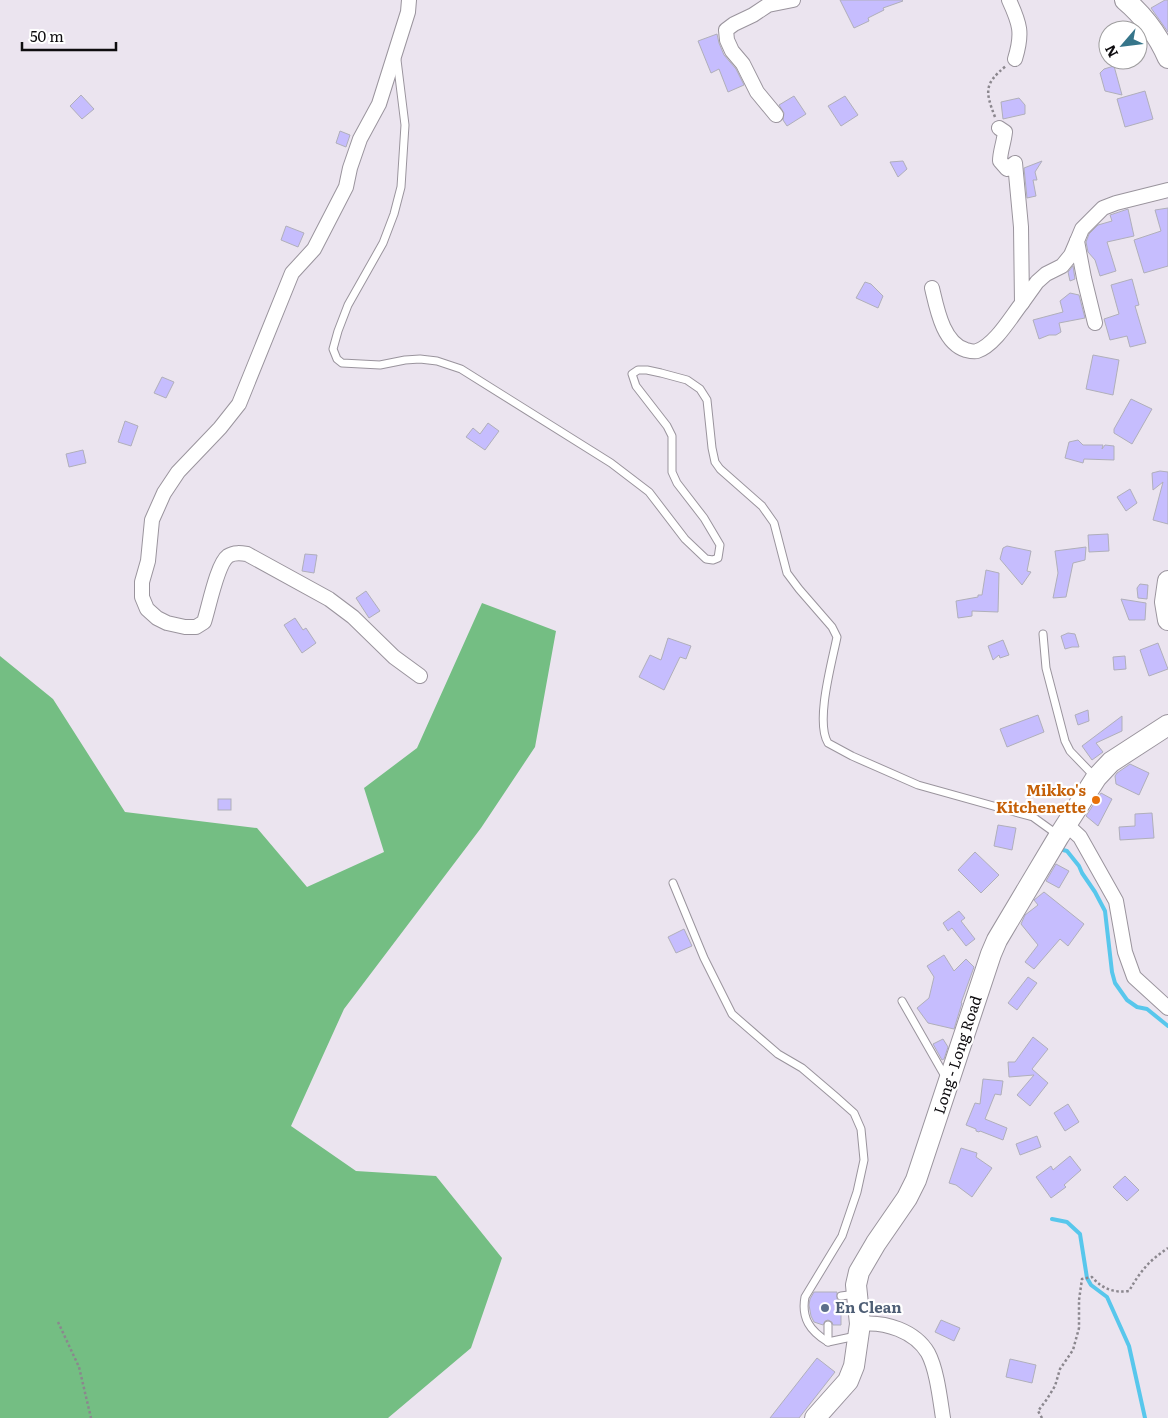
<svg xmlns="http://www.w3.org/2000/svg" width="1168" height="1418" font-family="Literata,serif">
<rect width="100%" height="100%" fill="#ebe4ef"/>
<!-- forest -->
<polygon fill="#74be83" points="482,603 556,631 535,747 481,828 344,1009 291,1126 356,1171 436,1176 502,1258 471,1348 388,1418 0,1418 0,656 53,699 125,812 257,828 307,887 384,852 364,788 417,748"/>
<g fill="none" stroke-linecap="round" stroke-linejoin="round">
<!-- stream -->
<g stroke="#58c7ec" stroke-width="4">
<polyline points="1063,850 1067,851 1079,866 1082,873 1095,892 1105,911 1112,972 1115,983 1127,1000 1137,1007 1147,1009 1168,1026"/>
<polyline points="1052,1219 1067,1222 1080,1234 1087,1278 1091,1285 1107,1297 1129,1346 1145,1418"/>
</g>
</g>
<!-- building -->
<g fill="#c6bdfe" stroke="#b0afba">
<polygon points="840,0 902,0 903,1 883,8 884,10 868,18 869,21 854,28"/>
<polygon points="1165,0 1168,0 1168,32 1151,8"/>
<polygon points="717,34 719,43 724,55 736,69 744,85 728,92 719,69 711,73 698,41"/>
<polygon points="1114,66 1122,95 1105,91 1100,73 1104,69"/>
<polygon points="1145,91 1153,119 1125,127 1117,99"/>
<polygon points="81,95 94,109 82,119 70,106"/>
<polygon points="794,96 806,114 787,126 783,120 784,113 779,105"/>
<polygon points="845,96 858,115 841,126 828,106"/>
<polygon points="1019,98 1025,105 1025,114 1003,119 1001,102"/>
<polygon points="340,131 350,135 346,147 336,143"/>
<polygon points="903,161 907,169 898,177 890,162"/>
<polygon points="1042,161 1035,172 1037,180 1033,180 1036,196 1027,198 1024,168"/>
<polygon points="1168,208 1168,266 1144,273 1134,240 1161,231 1155,210"/>
<polygon points="1128,209 1134,236 1107,242 1116,271 1100,276 1095,260 1088,252 1086,242 1089,234 1098,225 1112,221 1110,215"/>
<polygon points="286,226 304,233 298,247 281,240"/>
<polygon points="1073,266 1075,279 1070,281 1068,272"/>
<polygon points="1132,279 1139,305 1135,306 1146,343 1130,347 1127,336 1110,340 1104,319 1119,314 1111,285"/>
<polygon points="865,282 871,284 883,296 878,308 856,298"/>
<polygon points="1070,293 1079,295 1085,318 1059,323 1061,332 1056,335 1049,335 1039,339 1033,320 1063,312 1060,301"/>
<polygon points="1093,355 1119,360 1113,395 1086,389"/>
<polygon points="162,377 174,382 166,398 154,393"/>
<polygon points="1131,399 1152,409 1132,444 1114,433 1114,429"/>
<polygon points="125,421 138,426 131,446 118,442"/>
<polygon points="488,423 499,431 485,450 466,437 473,428 480,434"/>
<polygon points="1078,440 1083,445 1103,445 1102,449 1105,445 1114,446 1114,460 1084,459 1083,463 1065,458 1069,442"/>
<polygon points="83,450 86,463 69,467 66,454"/>
<polygon points="1160,471 1168,472 1168,524 1153,520 1163,482 1153,490 1152,473"/>
<polygon points="1130,489 1137,503 1126,511 1117,497"/>
<polygon points="1108,534 1109,551 1089,552 1088,535"/>
<polygon points="1007,546 1031,551 1027,571 1031,572 1022,585 1000,559 1003,548"/>
<polygon points="1086,547 1085,560 1073,563 1066,597 1053,598 1058,573 1055,551"/>
<polygon points="305,554 317,555 314,573 302,571"/>
<polygon points="986,570 999,573 998,612 972,611 972,616 958,618 956,601 978,597 978,595 982,595"/>
<polygon points="1140,584 1148,585 1147,599 1138,598 1137,588"/>
<polygon points="366,591 380,611 369,618 356,598"/>
<polygon points="1121,599 1146,603 1145,620 1129,620"/>
<polygon points="295,618 303,630 306,628 316,643 302,653 284,625"/>
<polygon points="1068,633 1075,634 1079,647 1072,647 1065,649 1061,636"/>
<polygon points="668,638 691,646 686,659 680,657 664,690 639,677 650,655 661,660"/>
<polygon points="1003,640 1009,655 1000,658 999,655 993,660 988,646"/>
<polygon points="1158,643 1168,669 1149,676 1140,650"/>
<polygon points="1125,656 1126,669 1114,670 1113,657"/>
<polygon points="1088,710 1089,721 1078,725 1075,715"/>
<polygon points="1038,715 1044,732 1007,747 1000,729"/>
<polygon points="1122,716 1122,731 1096,743 1103,752 1092,760 1082,746"/>
<polygon points="1130,764 1149,773 1139,795 1116,784 1115,776 1117,773"/>
<polygon points="1101,793 1112,799 1098,826 1086,816"/>
<rect x="218" y="799" width="13" height="11"/>
<polygon points="1152,813 1154,838 1120,840 1119,827 1135,826 1135,814"/>
<polygon points="998,825 1016,828 1012,850 994,846"/>
<polygon points="975,852 999,875 981,893 958,870"/>
<polygon points="1056,864 1069,871 1059,888 1046,881"/>
<polygon points="1044,892 1084,924 1068,946 1060,939 1034,969 1025,962 1038,945 1021,924 1025,915 1038,905 1034,900"/>
<polygon points="959,911 965,918 961,921 975,939 966,946 952,928 948,931 943,923"/>
<polygon points="684,929 692,946 676,953 668,937"/>
<polygon points="944,955 954,971 966,959 974,967 961,1003 962,1003 954,1029 928,1023 917,1008 929,998 934,977 927,966"/>
<polygon points="1028,977 1037,983 1017,1010 1008,1003"/>
<polygon points="1033,1037 1048,1049 1032,1069 1048,1083 1030,1106 1017,1095 1034,1075 1009,1077 1008,1062 1015,1062"/>
<polygon points="943,1039 948,1047 944,1059 942,1060 933,1044"/>
<polygon points="983,1079 1003,1081 1001,1095 995,1094 985,1119 1007,1128 1003,1140 980,1131 979,1132 976,1131 976,1129 966,1125 975,1103 980,1104"/>
<polygon points="1068,1104 1079,1122 1065,1131 1054,1113"/>
<polygon points="1037,1136 1041,1147 1020,1155 1016,1144"/>
<polygon points="961,1148 977,1153 976,1157 992,1168 972,1197 956,1185 949,1183"/>
<polygon points="1070,1156 1081,1170 1064,1185 1066,1187 1051,1198 1036,1177 1051,1166 1053,1170"/>
<polygon points="1125,1176 1139,1190 1127,1201 1113,1187"/>
<polygon points="814,1292 837,1292 837,1299 841,1301 841,1325 833,1325 832,1322 828,1320 825,1321 823,1325 814,1322 811,1316 809,1305 810,1299"/>
<polygon points="941,1320 960,1328 954,1341 935,1332"/>
<polygon points="817,1358 835,1372 799,1418 770,1418"/>
<polygon points="1010,1359 1036,1365 1032,1383 1006,1377"/>
</g>
<g fill="none" stroke-linecap="round" stroke-linejoin="round">
<defs>
<g id="service">
<path d="M397,60L405,125L401,187L394,214L383,243L348,305L338,331L333,349L337,359L342,363L380,365L405,360L420,359L437,361L461,369L611,463L649,492L685,539L706,559L713,560L718,558L720,545L704,518L677,483L672,472V436L667,426L636,386L632,374L638,370H647L661,373L687,380L700,389L707,400L712,448L715,462L720,469L762,506L774,523L787,573L799,589L832,627L837,637C832,662 815,722 828,743L852,756L918,785L1033,817L1058,835"/>
<polyline points="1043,634 1046,668 1065,741 1070,751 1095,777"/>
<path d="M673,883L704,958L732,1014L778,1054L802,1068L836,1097L854,1113L861,1129L864,1160L857,1192L842,1236L805,1297C801,1318 810,1331 828,1342L856,1336"/>
<polyline points="902,1001 946,1078"/>
<polyline points="841,1296 856,1294"/>
<polyline points="828,1325 828,1342"/>
</g>
<g id="minor">
<path d="M409,0L408,12L379,104L360,139L350,168L346,187L314,249L292,273L239,404L220,428L178,472L164,493L152,520L148,561L142,582V597L147,609L157,618L167,623L185,627H196L204,622C209,607 217,564 228,556C234,552 241,553 247,554L329,599L353,617L394,657L420,676"/>
<path d="M1009,0C1020,24 1023,33 1015,59"/>
<polyline points="776,115 757,92 743,64 732,51 727,40 726,30 734,24 753,15 768,5 793,0"/>
<path d="M999,128L1005,132C1004,142 1000,152 1000,161L1007,169L1015,163L1021,227L1022,303L1037,282L1046,274L1062,266L1071,255L1077,241"/>
<path d="M932,288C937,309 943,343 966,350C970,351 974,352 977,351C995,345 1011,317 1022,303"/>
<polyline points="1095,323 1084,278 1077,241 1082,229 1103,208 1116,203 1168,190"/>
<polyline points="1067,825 1080,837 1116,901 1125,952 1134,977 1168,1008"/>
<path d="M860,1324C885,1321 915,1331 928,1353C937,1370 940,1399 943,1418"/>
</g>
<g id="secondary">
<path d="M1125,0C1144,16 1158,35 1168,58"/>
<polyline points="1168,581 1165,602 1168,620"/>
<polyline points="815,1418 848,1381 854,1366 860,1324 856,1285 859,1272 876,1243 907,1198 916,1180 991,954 997,940 1059,836 1096,778 1111,762 1168,725"/>
</g>
</defs>
<!-- service casing -->
<use href="#service" stroke="#9a949d" stroke-width="9"/>
<!-- minor casing -->
<use href="#minor" stroke="#9a949d" stroke-width="16"/>
<!-- secondary casing -->
<use href="#secondary" stroke="#9a949d" stroke-width="22"/>
<!-- path -->
<g stroke="#8b878e" stroke-width="2.5" stroke-dasharray="2.5 2.5" stroke-linecap="butt">
<path d="M995,117C985,91 984,84 1006,66"/>
<polyline points="58,1322 79,1367 91,1418"/>
<path d="M1042,1418L1038,1411L1047,1399L1055,1386L1060,1369L1073,1350L1079,1328V1300L1082,1279L1092,1277C1102,1289 1114,1293 1129,1291C1141,1270 1149,1261 1168,1248"/>
</g>
<!-- service -->
<use href="#service" stroke="#fff" stroke-width="7"/>
<!-- minor -->
<use href="#minor" stroke="#fff" stroke-width="14"/>
<!-- secondary -->
<use href="#secondary" stroke="#fff" stroke-width="20"/>
</g>
<!-- markers -->
<circle fill="#e8710a" stroke="#fff" stroke-width="2" cx="1096" cy="800" r="5"/>
<circle fill="#5c6f8a" stroke="#fff" stroke-width="2" cx="825" cy="1308" r="5"/>
<g text-anchor="middle" stroke-width="4.5" stroke-linejoin="round" paint-order="stroke">
<!-- food labels -->
<g font-size="15" font-weight="bold" fill="#c56008" stroke="#fff" text-anchor="end">
<text x="1086" y="796">Mikko's<tspan x="1086" dy="17">Kitchenette</tspan></text>
</g>
<!-- street labels -->
<g font-size="15" fill="#0e0c0f" stroke="#fff">
<text transform="translate(958 1055) rotate(-72)" y="5">Long - Long Road</text>
</g>
<!-- service labels -->
<g font-size="15" font-weight="bold" fill="#4e5e75" stroke="#fff" text-anchor="start">
<text x="835" y="1313">En Clean</text>
</g>
</g>
<!-- north arrow -->
<g transform="translate(1123 45) rotate(242)"><circle r="24" fill="#ffffff" stroke="#9f9e9f"/>
<path d="M0-4L9 19L0 12L-9 19Z" fill="#36758a"/>
<text y="-8" font-size="14" font-weight="bold" text-anchor="middle" fill="#0e0c0f">N</text>
</g>
<!-- scale -->
<path d="M22 42v8h94v-8" fill="none" stroke="#0e0c0f" stroke-width="2.5"/>
<text x="30" y="42" font-size="15" fill="#0e0c0f" stroke="#ffffff" stroke-width="4" paint-order="stroke">50 m</text>
</svg>
